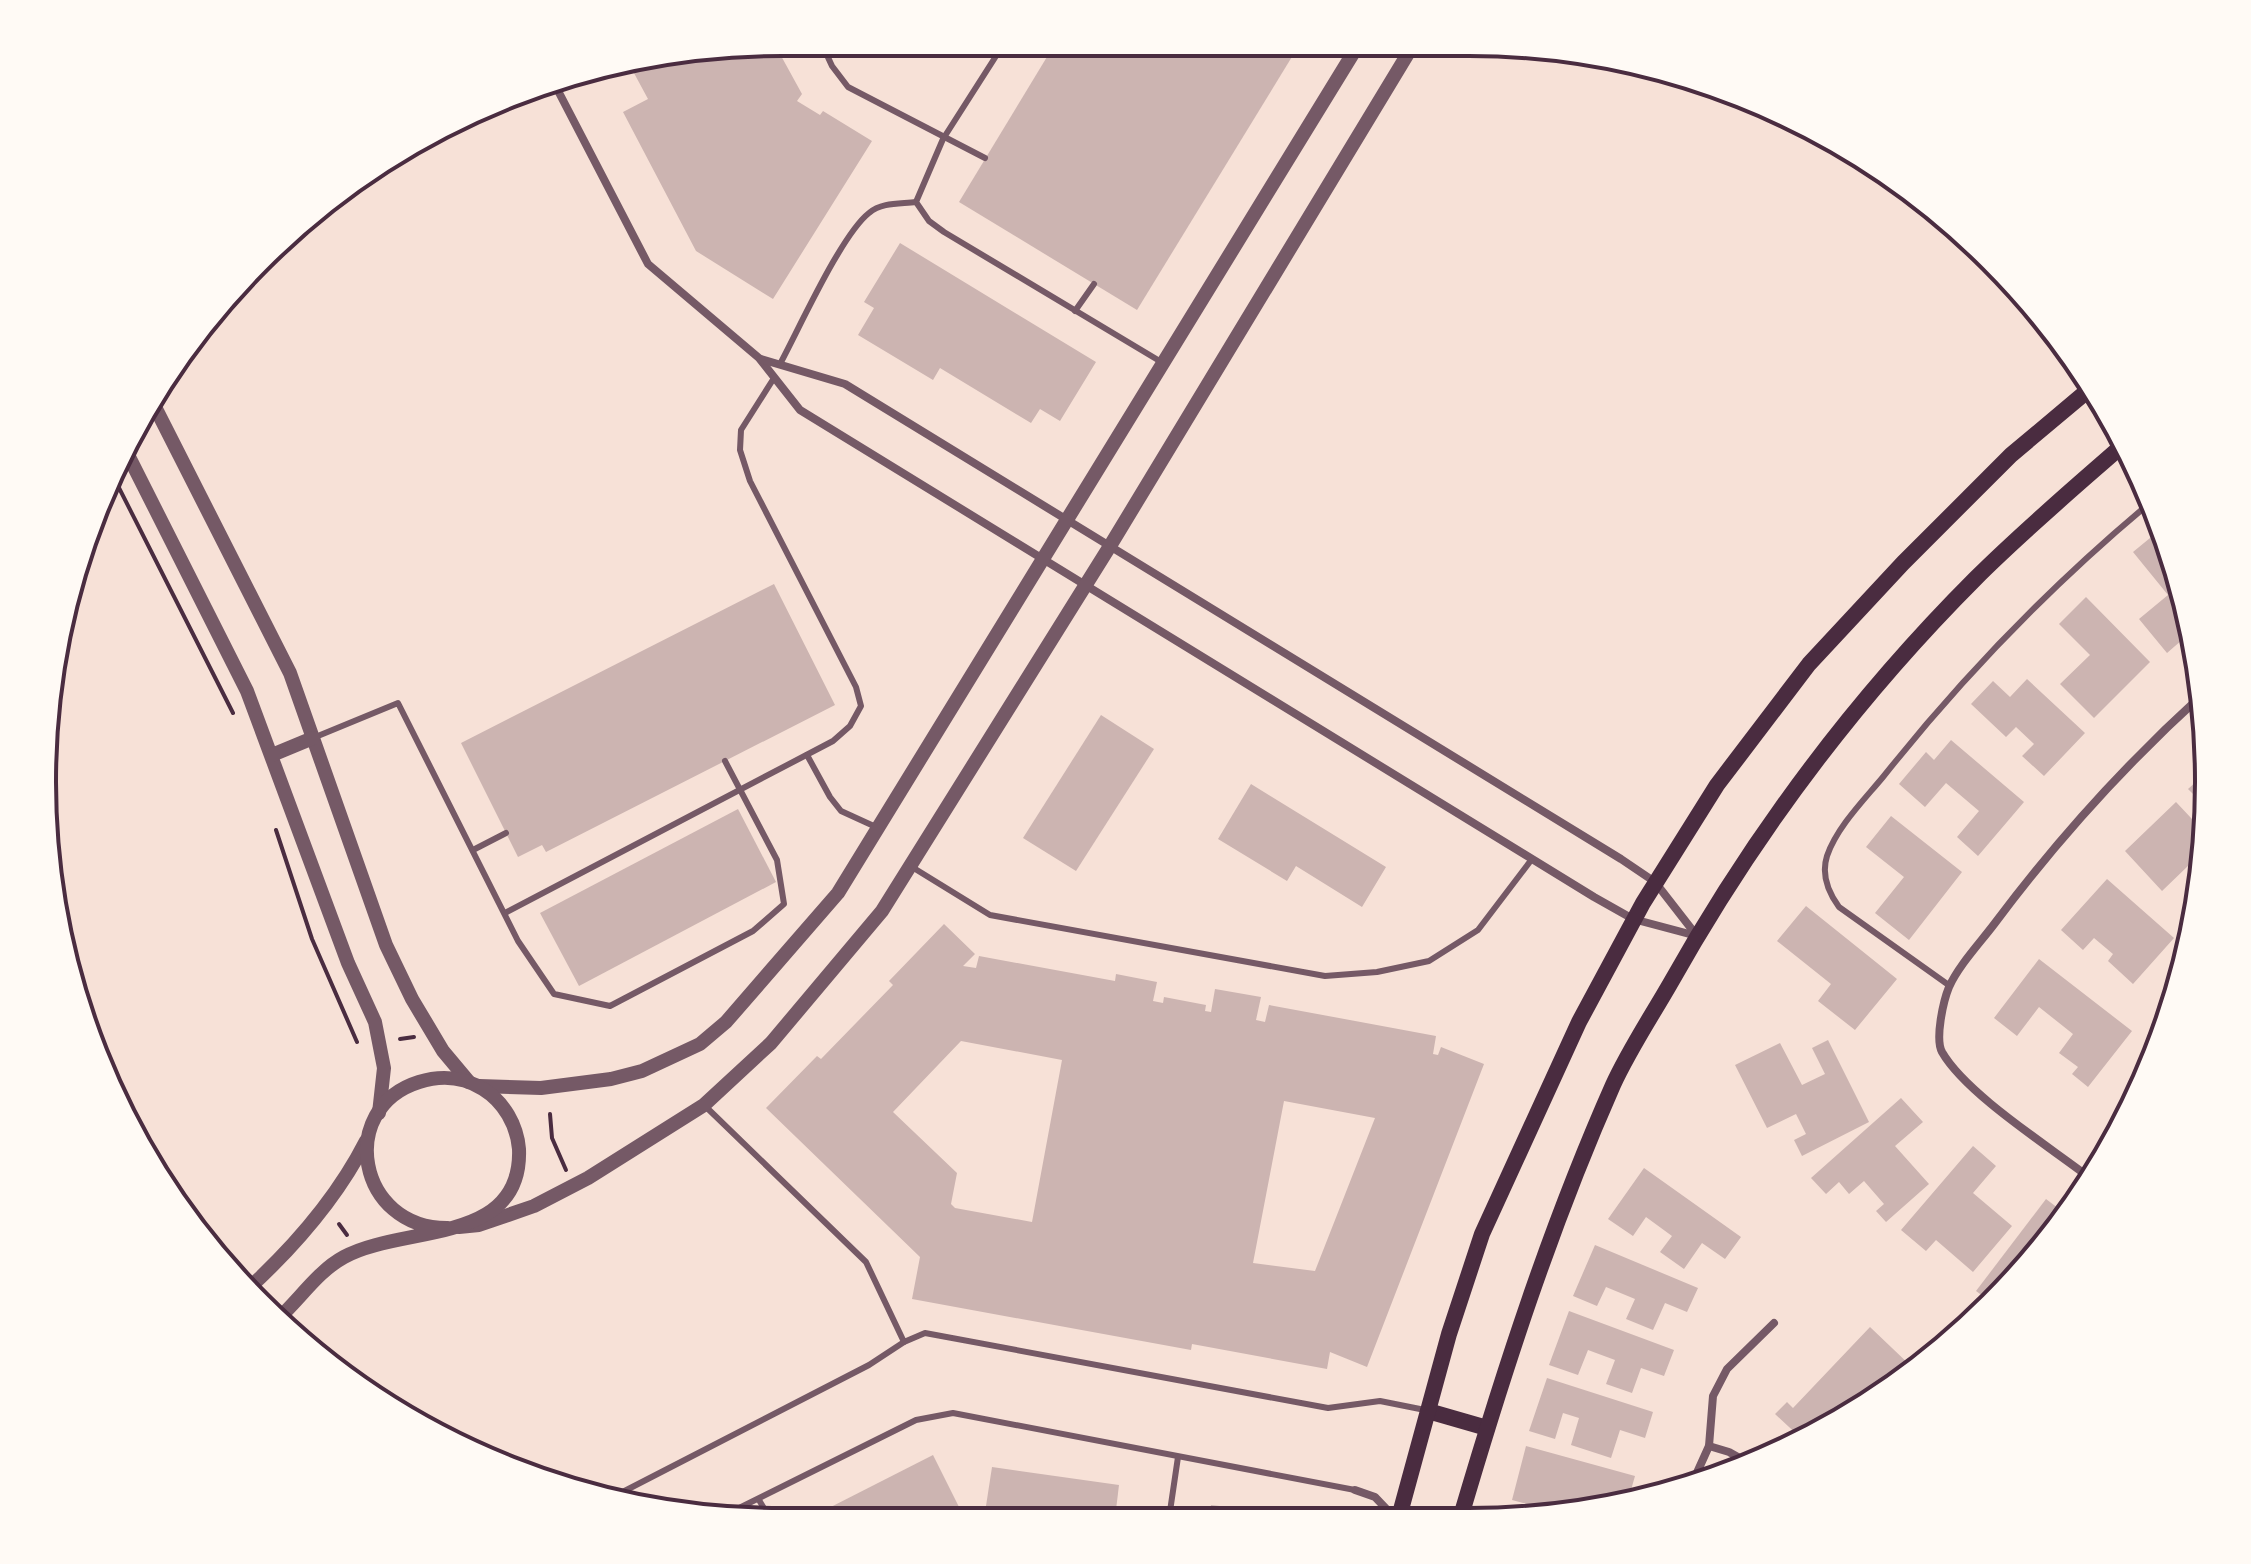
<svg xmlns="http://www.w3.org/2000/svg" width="2251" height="1564" font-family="'Open Sans',sans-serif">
<rect width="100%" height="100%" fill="#f7e1d7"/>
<!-- building -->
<g fill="#ccb4b1" fill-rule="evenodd">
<polygon points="1056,42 1301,42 1137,310 959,202"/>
<polygon points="774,43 802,94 797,101 820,115 823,111 872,141 773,299 696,251 623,112 648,99 628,62"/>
<polygon points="900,243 1096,362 1060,421 1040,409 1031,423 940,368 933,380 858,335 874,308 864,302"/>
<polygon points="2161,529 2170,544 2190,633 2167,653 2139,619 2168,595 2133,552"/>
<polygon points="774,584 835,705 546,852 542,845 518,857 461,743"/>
<polygon points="2086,597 2150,662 2094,718 2060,684 2090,655 2059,624"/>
<polygon points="2027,679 2085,733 2044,776 2022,756 2034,744 2016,727 2006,737 1971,704 1993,681 2010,697"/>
<polygon points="1101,715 1154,749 1076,871 1023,838"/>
<polygon points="1951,740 2024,802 1978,856 1957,837 1979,811 1946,783 1925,807 1899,784 1926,752 1934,760"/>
<polygon points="2206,773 2206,793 2207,808 2188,789"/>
<polygon points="1251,784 1386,867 1362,907 1296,866 1287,881 1218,839"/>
<polygon points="2176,802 2207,835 2200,876 2189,865 2162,891 2125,851"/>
<polygon points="738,809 776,882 579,986 540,913"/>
<polygon points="1891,816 1962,872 1909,940 1875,913 1904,877 1866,847"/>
<polygon points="2107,879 2174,938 2133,984 2108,961 2113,954 2094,938 2083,950 2061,930"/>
<polygon points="1806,906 1897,979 1855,1030 1818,1001 1831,984 1777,941"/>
<path d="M944,924L975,954L963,966L976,968L979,956L1115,981L1116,974L1157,982L1153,1001L1163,1003L1164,997L1206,1005L1205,1011L1211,1012L1215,989L1261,997L1256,1020L1265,1022L1269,1005L1436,1036L1433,1054L1438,1055L1441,1047L1484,1064L1367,1367L1330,1352L1327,1369L1192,1344L1191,1350L912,1299L920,1257L766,1108L817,1056L821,1059L893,985L889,981ZM961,1041L1062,1060L1032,1222L955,1208L951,1204L957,1173L893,1112ZM1284,1101L1375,1118L1315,1271L1253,1263Z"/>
<polygon points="2039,959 2132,1031 2088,1087 2072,1074 2078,1067 2059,1053 2073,1034 2039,1007 2017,1036 1994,1018"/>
<polygon points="1828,1040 1869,1122 1802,1156 1794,1140 1806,1134 1796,1114 1767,1128 1735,1065 1780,1043 1802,1085 1825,1074 1812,1048"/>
<polygon points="2147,1069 2133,1109 2127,1119 2115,1109"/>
<polygon points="1901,1098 1923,1122 1895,1146 1929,1184 1886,1222 1876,1211 1884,1204 1864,1181 1849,1194 1839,1182 1826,1194 1811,1178"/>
<polygon points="1973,1146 1996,1166 1973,1193 2012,1226 1973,1272 1936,1240 1926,1251 1901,1230"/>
<polygon points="1644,1168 1741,1237 1725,1259 1702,1243 1684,1269 1660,1252 1672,1236 1646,1217 1633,1236 1608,1219"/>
<polygon points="2046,1199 2067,1215 2055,1233 1991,1302 1976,1291"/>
<polygon points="1595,1245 1698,1288 1687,1312 1665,1303 1653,1330 1626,1319 1635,1299 1606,1287 1597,1306 1573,1296"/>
<polygon points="1569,1311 1674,1350 1664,1376 1641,1368 1632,1393 1606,1384 1615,1360 1588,1350 1578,1375 1549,1365"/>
<polygon points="1870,1327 1913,1368 1833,1421 1827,1415 1803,1440 1775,1414 1787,1402 1793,1408"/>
<polygon points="1547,1378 1653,1412 1645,1438 1620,1430 1611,1458 1571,1445 1579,1418 1563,1413 1555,1439 1529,1431"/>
<polygon points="1526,1446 1635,1476 1629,1497 1618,1500 1602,1495 1599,1506 1569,1515 1512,1500"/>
<polygon points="933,1455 965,1519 822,1520 819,1513"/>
<polygon points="992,1467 1119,1485 1115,1518 984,1519"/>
<polygon points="1211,1505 1299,1515 1298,1517 1209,1518"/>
</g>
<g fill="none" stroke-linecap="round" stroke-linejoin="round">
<!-- path -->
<g stroke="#4a2c40" stroke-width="4">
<polyline points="113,476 233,713"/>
<polyline points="276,830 312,939 357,1042"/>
<polyline points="400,1039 414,1037"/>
<polyline points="550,1114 552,1138 566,1170"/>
<polyline points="339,1224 347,1235"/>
</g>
<!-- service -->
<g stroke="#755966" stroke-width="6">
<polyline points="828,42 826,53 832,66 848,87 985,158"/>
<polyline points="1005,42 943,139 916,202 929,221 944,232 1163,363"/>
<polyline points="556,86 595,67"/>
<polyline points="1075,311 1094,284"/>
<path d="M780,364C799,329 841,235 869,213C882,202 900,204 916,202"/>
<polyline points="313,738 398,703 518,941 554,994 610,1006 753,931 784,904 777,860 725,761"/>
<polyline points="807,755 830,797 841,811 876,827"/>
<polyline points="473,850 506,833"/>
<polyline points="912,867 990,915 1325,976 1377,972 1429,961 1478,930 1532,859"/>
<polyline points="505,913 833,741 850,726 861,706 856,687 750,481 740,450 741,430 774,378"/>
<path d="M1950,986L1839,907C1828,892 1821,875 1827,856C1837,827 1864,800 1883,777C1965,674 2050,586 2151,502"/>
<polyline points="2179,986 2175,982 2184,973"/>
<polyline points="704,1105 866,1262 904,1342 925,1333 1328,1408 1380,1401 1425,1410"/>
<polyline points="607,1500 869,1365 904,1342"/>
<polyline points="759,1500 771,1520"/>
<polyline points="719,1518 916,1420 953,1413 1355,1490"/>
<polyline points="1169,1518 1178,1457"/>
</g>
<!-- minor -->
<g stroke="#755966" stroke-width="8">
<polyline points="554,83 648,264 759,358 800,410 1594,897 1633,919 1697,936"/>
<polyline points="761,359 845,384 1621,859 1655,882 1697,936"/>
<path d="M2090,1178C2050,1147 1966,1094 1942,1052C1935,1039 1943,1002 1949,987C1959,965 1980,943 1995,923C2057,840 2127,763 2203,694"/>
<polyline points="1709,1446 1729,1452 1745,1461"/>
<polyline points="1695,1477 1709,1446 1713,1396 1727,1369 1774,1323"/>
<polyline points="1355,1490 1375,1497 1394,1517"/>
</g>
<!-- tertiary -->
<g stroke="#755966" stroke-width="14">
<polyline points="155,407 290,673 386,945 412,999 443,1051 469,1082"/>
<polyline points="127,453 247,691 348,963 375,1022 384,1068 379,1113"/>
<polyline points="272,755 313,738"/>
<polyline points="479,1086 541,1088 611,1079 642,1071 700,1044 726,1022 838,893 1360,42"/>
<polyline points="459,1227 479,1225 534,1206 588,1178 704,1105 771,1043 882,911 1110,546 1415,42"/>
<path d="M247,1290C294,1247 337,1198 366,1141"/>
<path d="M278,1319C300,1299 318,1271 344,1257C401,1225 523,1246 519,1149C517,1125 504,1102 483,1089C464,1077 441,1075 419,1082C336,1108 357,1229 448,1228"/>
</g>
<!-- secondary -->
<g stroke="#4a2c40" stroke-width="16">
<polyline points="1428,1411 1487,1428"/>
<path d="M1461,1516C1504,1370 1551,1225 1613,1085C1629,1050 1651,1017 1670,984C1753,836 1856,698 1976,578C2023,531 2074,488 2124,444"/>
<polyline points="1399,1517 1449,1334 1482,1234 1579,1022 1643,903 1717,785 1809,664 1903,563 2011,455 2092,387"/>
</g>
</g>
<!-- crop -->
<path d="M0 0H2251V1564H0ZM782 56H1469A726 726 0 0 1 2195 782V782A726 726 0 0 1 1469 1508H782A726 726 0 0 1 56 782V782A726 726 0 0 1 782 56Z" fill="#fffaf5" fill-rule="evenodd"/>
<path fill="none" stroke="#4a2c40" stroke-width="4" d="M782 56H1469A726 726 0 0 1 2195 782V782A726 726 0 0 1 1469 1508H782A726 726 0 0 1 56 782V782A726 726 0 0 1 782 56Z"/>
</svg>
